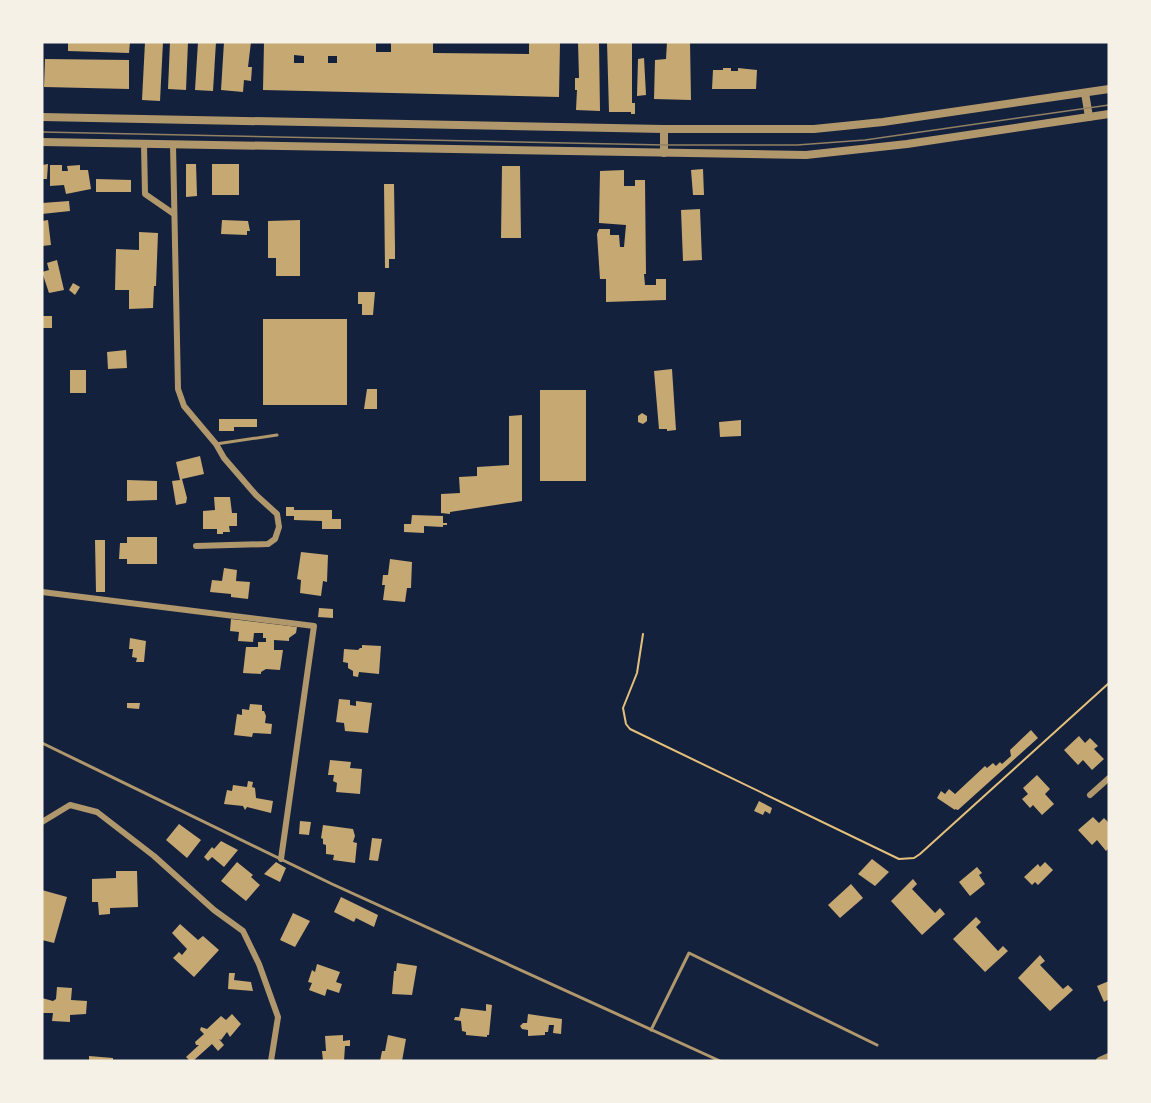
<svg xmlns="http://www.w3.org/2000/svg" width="1151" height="1103" font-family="Mulish,sans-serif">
<rect width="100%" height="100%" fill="#14213d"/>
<!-- building -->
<g fill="#c6a872" fill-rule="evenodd">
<polygon points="68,42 130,42 129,53 68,51"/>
<polygon points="145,42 163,42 160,101 142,100"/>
<polygon points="170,42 188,42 186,90 168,89"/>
<polygon points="198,42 216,42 213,91 195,90"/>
<polygon points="224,42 251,42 248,67 252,67 251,81 244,80 243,92 221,90"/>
<path d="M264,42H376V52H391V42H433V53L529,54V42H560L559,97L263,90ZM294,55L304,56V63H294ZM328,56H337V63H328Z"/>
<polygon points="578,42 599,42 600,111 576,110 577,90 575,90 575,78 579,78"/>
<polygon points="607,42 632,42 632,103 635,103 635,114 631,114 631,112 609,112"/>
<polygon points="690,42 691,100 654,99 655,60 666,59 667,42"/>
<polygon points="644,58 646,95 637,96 638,59"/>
<polygon points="45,59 129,60 129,89 44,87"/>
<polygon points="723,68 731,68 731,71 738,71 738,68 757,70 756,89 712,89 713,70 723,70"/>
<polygon points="48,164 47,179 42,179 42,165"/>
<polygon points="186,164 196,164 197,196 186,197"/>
<rect x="212" y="164" width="27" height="31"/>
<polygon points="50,165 62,165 62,171 68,171 67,166 80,165 80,170 88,170 91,189 66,194 64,185 50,186"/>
<polygon points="502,166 520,166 521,238 501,238"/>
<polygon points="703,169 704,195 693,195 691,170"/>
<polygon points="624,170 624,186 635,186 635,180 645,180 646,274 644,274 645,285 656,285 656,279 666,279 666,300 606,302 606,279 600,279 597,234 599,229 610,229 610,235 619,235 620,247 624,247 626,225 599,223 600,171"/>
<polygon points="96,179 131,180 131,192 96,192"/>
<polygon points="384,184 394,184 395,248 395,259 389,259 389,268 385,268"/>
<polygon points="69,201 70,211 42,214 42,203"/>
<polygon points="700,209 702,260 683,261 681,210"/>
<polygon points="48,220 51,245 42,246 42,221"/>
<polygon points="222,220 248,221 250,231 247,231 247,235 221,234"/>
<polygon points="300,220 300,276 276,276 276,258 268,258 268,221"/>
<polygon points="139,232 158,233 156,286 154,286 153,308 129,309 129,290 115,290 116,249 139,250"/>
<polygon points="57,260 64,290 49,293 42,272 49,270 47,263"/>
<polygon points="73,283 80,287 75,295 69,290"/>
<polygon points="358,292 375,292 373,315 362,315 362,304 358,304"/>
<rect x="42" y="316" width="10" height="12"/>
<rect x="263" y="319" width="84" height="86"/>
<polygon points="126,350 127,368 108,369 107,352"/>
<polygon points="672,369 676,430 667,431 667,429 659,429 654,371"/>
<rect x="70" y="370" width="16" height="23"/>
<polygon points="367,389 377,389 377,409 364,409"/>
<rect x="540" y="390" width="46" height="91"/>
<polygon points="642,413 647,416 647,421 643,424 638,422 638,416"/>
<polygon points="522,415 522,501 450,512 450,514 441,513 441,494 460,493 459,477 477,476 477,467 509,465 509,416"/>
<polygon points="219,419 257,419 257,427 234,427 234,431 219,431"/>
<polygon points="741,420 741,436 720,437 719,422"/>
<polygon points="200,456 204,474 182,479 187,498 186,503 176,505 172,481 180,480 176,462"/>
<polygon points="127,480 157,481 157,500 127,501"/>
<polygon points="214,497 230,497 232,513 237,513 237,526 229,526 230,532 223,532 223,534 217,534 217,529 203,529 203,511 215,510"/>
<polygon points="286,507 294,507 294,510 332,510 332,519 341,519 341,529 322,529 322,521 294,520 294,516 286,516"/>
<polygon points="412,515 443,516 443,523 447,523 447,525 443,525 443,527 424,526 424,533 404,532 404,524 411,524"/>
<polygon points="127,537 157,537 157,564 127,564 127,559 119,559 120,543 127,543"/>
<polygon points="95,540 105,540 105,592 96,592"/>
<polygon points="301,552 328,555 327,582 323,581 321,596 300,593 301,580 297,579"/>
<polygon points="390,559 412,562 411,588 407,588 405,602 383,600 385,585 382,585 383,575 388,575"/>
<polygon points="224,568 237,570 236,581 250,582 248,599 231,597 231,594 210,592 212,580 222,581"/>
<polygon points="319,608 333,609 333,618 318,617"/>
<polygon points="231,619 297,627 296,633 289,638 289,641 274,640 274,650 283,650 280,670 266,669 261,672 261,674 243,673 246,647 258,647 258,642 266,642 266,638 263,638 263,633 254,633 253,642 238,641 239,632 230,631"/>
<polygon points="130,638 146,641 144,662 136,662 137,658 132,657 133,649 129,649"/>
<polygon points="362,645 381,646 379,674 359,672 358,677 353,676 353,671 348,668 348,663 343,662 344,649 358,650 360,648 362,648"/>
<polygon points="339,699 350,700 350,705 356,706 356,701 372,703 368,733 345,731 344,723 336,722"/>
<polygon points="127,703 140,703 139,709 127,708"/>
<polygon points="250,704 262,705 262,711 264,711 266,716 265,723 272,724 271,734 253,733 252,737 234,735 237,714 242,715 242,709 249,710"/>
<polygon points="1031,730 1038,738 958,810 955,809 955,810 937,798 941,791 945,794 949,789 955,794 985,766 987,768 993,763 996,766 1000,762 1002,764 1011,756 1010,750"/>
<polygon points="1079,736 1085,743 1090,738 1098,746 1094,749 1104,759 1092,770 1083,760 1078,765 1064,750"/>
<polygon points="330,760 351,762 350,768 362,769 360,794 336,792 337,783 333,781 334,775 328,775"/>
<polygon points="1037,775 1050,789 1045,794 1054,804 1042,815 1033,805 1030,808 1022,799 1028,794 1023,788"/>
<polygon points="248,781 253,782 252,787 255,788 256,798 273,801 271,813 247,807 245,810 243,806 224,804 227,790 232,791 233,785 247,787"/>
<polygon points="759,801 772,808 770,814 765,811 763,815 754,811"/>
<polygon points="1093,817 1099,823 1104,818 1109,823 1109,848 1106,851 1097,840 1092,845 1078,830"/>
<polygon points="300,821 311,822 309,835 299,834"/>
<polygon points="179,824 201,840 187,858 166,840"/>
<polygon points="323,825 353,829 355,836 353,842 357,843 355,863 333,860 334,855 326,854 326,845 323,844 323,839 321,838"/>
<polygon points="372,838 382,839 378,861 369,860"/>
<polygon points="221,841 238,850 224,867 212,857 208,861 204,857 212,847 214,849"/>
<polygon points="872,859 889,872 875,886 858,874"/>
<polygon points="237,862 253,875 251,877 260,885 246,901 221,881"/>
<polygon points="276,862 286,868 280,882 264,874"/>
<polygon points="1045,862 1053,870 1038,885 1035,882 1032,885 1024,877 1038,864 1040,867"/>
<polygon points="977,867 982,873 979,875 985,884 970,896 959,882"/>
<polygon points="116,871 137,871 138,907 110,908 110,914 99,915 98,902 92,902 92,879 116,878"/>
<polygon points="913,879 917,884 912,889 935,913 940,908 945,914 922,935 891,901"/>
<polygon points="851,884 863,898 840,918 828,905"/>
<polygon points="42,890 67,897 54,943 42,940"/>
<polygon points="341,897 378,915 374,927 356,918 354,922 334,912"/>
<polygon points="293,913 310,921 295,947 280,940"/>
<polygon points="976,917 981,922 976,927 998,951 1003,946 1008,951 985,972 953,939"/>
<polygon points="180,924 198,940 203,936 219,950 194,977 173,958 179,952 182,955 187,949 172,933"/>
<polygon points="1040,955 1045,961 1040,965 1063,989 1068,985 1073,990 1050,1011 1018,978"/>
<polygon points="397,963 417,966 412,995 392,994 394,971 396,971"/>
<polygon points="317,964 340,972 336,982 342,984 339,993 327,989 325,996 309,990 312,983 308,982 312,970 315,972"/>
<polygon points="229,973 235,973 234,980 251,982 253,991 228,989"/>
<polygon points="1109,981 1109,999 1104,1002 1097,986"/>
<polygon points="57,987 72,988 71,1000 87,1001 86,1014 70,1015 70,1022 52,1021 53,1013 42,1013 42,998 53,1001 56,999"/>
<polygon points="486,1004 492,1005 489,1035 487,1035 487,1037 466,1035 466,1032 462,1031 461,1021 454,1020 455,1017 459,1017 461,1008 486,1011"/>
<polygon points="232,1014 241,1024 230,1037 227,1032 221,1040 219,1039 224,1045 218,1051 212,1044 193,1061 190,1061 186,1057 199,1045 196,1045 195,1042 204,1034 200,1030 201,1027 207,1029 221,1016 226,1020"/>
<polygon points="528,1014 562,1019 561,1034 553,1033 554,1025 549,1025 548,1032 545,1032 545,1035 528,1036 528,1030 522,1029 520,1026 523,1023 527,1023"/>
<polygon points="343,1035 343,1041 350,1040 350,1046 345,1046 344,1061 323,1061 322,1051 326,1051 325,1036"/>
<polygon points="388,1035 406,1039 402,1061 380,1061 382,1051 385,1051"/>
<polygon points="89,1056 113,1058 113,1061 89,1061"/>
</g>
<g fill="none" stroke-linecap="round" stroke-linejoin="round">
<!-- path -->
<polyline stroke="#e5c07b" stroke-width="2" points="643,634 637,673 623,708 626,724 630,729 899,859 914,858 920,854 1109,683"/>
<!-- service -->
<g stroke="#b1986c" stroke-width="3">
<polyline points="216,444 277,435"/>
<polyline points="42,743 332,884 720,1061"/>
<polyline points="651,1030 689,953 877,1045"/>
</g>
<!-- minor -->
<g stroke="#b1986c" stroke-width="6">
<polyline points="144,144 145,194 174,214"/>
<polyline points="173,145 178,389 184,406 216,444 224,458 256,495 277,514 279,527 275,539 268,544 196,546"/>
<polyline points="42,592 314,626 281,859"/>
<polyline points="1090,795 1109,778"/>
<polyline points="42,822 70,805 97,812 154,856 214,910 243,931 259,964 278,1017 271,1061"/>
</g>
<!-- tertiary -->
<g stroke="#b1986c" stroke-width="8">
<polyline points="1085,93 1089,117"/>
<polyline points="42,117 664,129 814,129 883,122 1109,89"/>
<polyline points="42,142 806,155 907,144 1109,114"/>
<polyline points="664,153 664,129"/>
<polyline points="1100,1061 1109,1057"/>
</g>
<!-- tram -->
<polyline stroke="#918062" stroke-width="1.5" points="42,132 664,145 797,145 865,140 1109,105"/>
</g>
<!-- border -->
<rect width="1151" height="1103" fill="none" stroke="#f6f1e7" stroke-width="87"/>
</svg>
